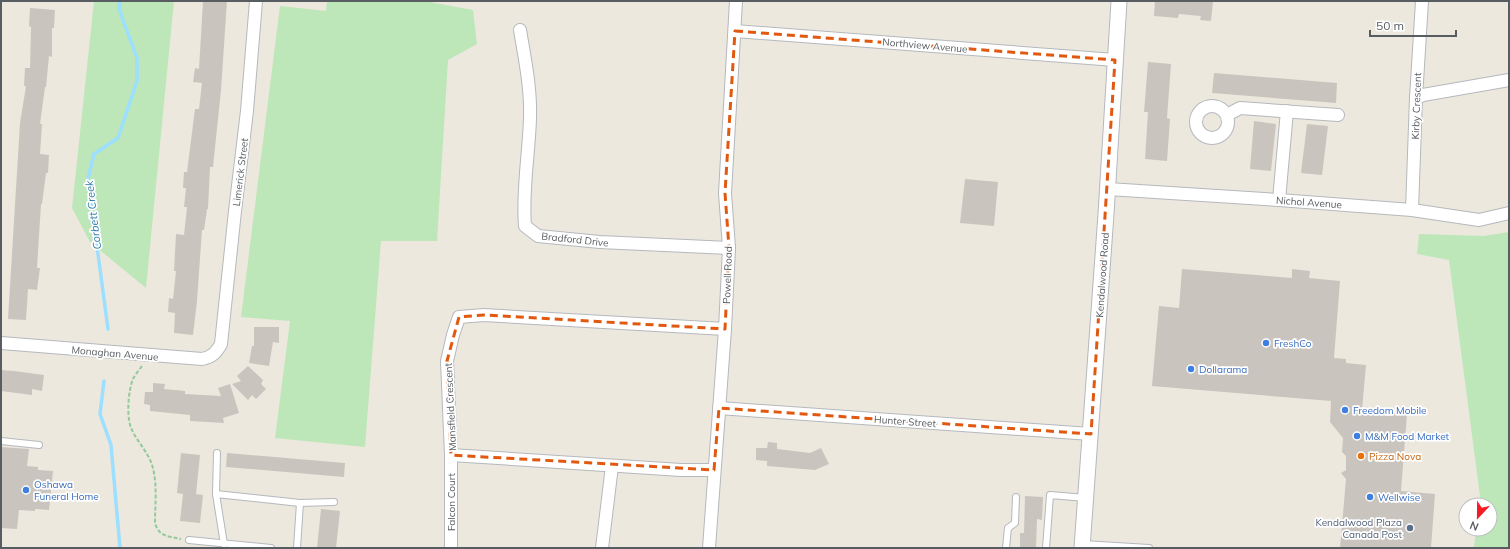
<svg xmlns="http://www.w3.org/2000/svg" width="1510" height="549" font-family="Mulish,sans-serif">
<rect width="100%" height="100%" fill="#ece8de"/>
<!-- green -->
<g fill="#bde7b8">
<polygon points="94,1 174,1 146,288 90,242 72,208"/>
<polygon points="327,1 424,1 473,10 477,44 448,60 437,241 381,241 365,447 275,438 290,321 241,317 280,6 326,11"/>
<polygon points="1509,232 1509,548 1474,548 1476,529 1490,529 1490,505 1479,505 1480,496 1449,260 1417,254 1419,234 1484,236"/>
</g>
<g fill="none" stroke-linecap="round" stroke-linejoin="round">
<!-- stream -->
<g stroke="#9cdfff" stroke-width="3.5">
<polyline points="108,329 88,179 94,154 118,138 137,81 137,58 119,9 120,1"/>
<polyline points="104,381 100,414 111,445 120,548"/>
</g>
</g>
<!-- building -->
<g fill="#c9c5be">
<polygon points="203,1 227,1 221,90 213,167 210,167 208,209 207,209 204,230 202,230 197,301 193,335 174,333 175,313 168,312 169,298 173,299 176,271 174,271 176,234 184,235 187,207 184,207 186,188 183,188 184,172 187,172 195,109 199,109 202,83 193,82 195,68 199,69"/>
<polygon points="1155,1 1213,1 1211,21 1200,20 1201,16 1179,14 1178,18 1154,16"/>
<polygon points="30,8 55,10 54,28 52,28 52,57 49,56 46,87 45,87 40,124 42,124 40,154 49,155 48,173 46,173 42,204 41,204 37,268 40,268 37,290 28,289 26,320 8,319 20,123 26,86 24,86 25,68 30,68 31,27 29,26"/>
<polygon points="1148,62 1171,64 1167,118 1170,119 1167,161 1145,159 1148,112 1144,112"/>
<polygon points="1214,73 1337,83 1336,103 1212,93"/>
<polygon points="1254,121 1276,124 1271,171 1250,169"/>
<polygon points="1307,124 1328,126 1322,175 1301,173"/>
<polygon points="965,179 998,182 994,226 960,223"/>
<polygon points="1182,269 1292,278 1292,269 1310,271 1309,278 1340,281 1334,358 1346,359 1346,363 1366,365 1362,410 1407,414 1401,491 1435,494 1431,548 1340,548 1346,479 1341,473 1346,470 1346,456 1342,452 1343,438 1330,422 1331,401 1152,386 1159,306 1179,308"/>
<polygon points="254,327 279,327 279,343 273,342 269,366 249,363 252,346 254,346"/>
<polygon points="248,366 263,380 261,384 266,389 256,399 252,395 248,400 232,384 241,381 237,376"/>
<polygon points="1,370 14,371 44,375 42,391 32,389 32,395 1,391"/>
<polygon points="153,383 165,384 164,389 185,391 185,394 221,396 218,388 230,384 239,413 223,418 224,423 190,421 190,415 150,411 150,405 144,404 145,392 153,392"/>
<polygon points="768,442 777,443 777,449 810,453 821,448 829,464 815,470 767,466 767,461 756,460 756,448 767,448"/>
<polygon points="1,447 29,449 27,466 38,467 38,470 53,471 49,510 35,509 35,511 19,510 17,529 1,528"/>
<polygon points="181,453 200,455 196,494 203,495 200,523 180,521 183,494 177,493"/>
<polygon points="227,453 345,463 344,477 226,467"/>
<polygon points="1025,496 1043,497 1042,520 1037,519 1036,548 1020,548 1020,533 1024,533"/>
<polygon points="321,509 340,511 336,548 317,548"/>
</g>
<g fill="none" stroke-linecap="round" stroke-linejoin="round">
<defs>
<g id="service">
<polyline points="1,441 39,445"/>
<polyline points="217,453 216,494 224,544"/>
<polyline points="216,494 300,503 334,502"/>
<polyline points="189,540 271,548"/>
<polyline points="1083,544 1149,548"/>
<polyline points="297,548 300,503"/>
<polyline points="1006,548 1008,528 1015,523 1016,497"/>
<polyline points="1046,548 1050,495 1086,498"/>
</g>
<g id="minor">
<path d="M520,30C525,60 531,88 530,118C529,154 522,190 525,226L538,236L600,242L729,248"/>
<polyline points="735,31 1115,60"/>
<polyline points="1416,98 1423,95 1509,80"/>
<circle cx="1212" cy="122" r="16"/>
<polyline points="1227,115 1240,108 1338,115"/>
<polyline points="1108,189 1279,200 1412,210 1479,220 1509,213"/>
<polyline points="1279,200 1287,111"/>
<polyline points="1412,210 1416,98 1422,1"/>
<path d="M1,343L202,359C212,357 216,353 221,344L235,211L247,111L256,1"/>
<polyline points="719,408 1091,434"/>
<polyline points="451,455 681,470 714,470"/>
<polyline points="451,548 451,455 447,361 453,335 459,317 484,315 725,329"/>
<polyline points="602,548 612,466"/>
<polyline points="709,548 725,329 729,248 725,193 736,1"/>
</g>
<polyline id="tertiary" points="1082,548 1106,214 1119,1"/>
</defs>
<!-- service casing -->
<use href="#service" stroke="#b5b8bd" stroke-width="8"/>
<!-- minor casing -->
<use href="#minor" stroke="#b5b8bd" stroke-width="14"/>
<!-- tertiary casing -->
<use href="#tertiary" stroke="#b5b8bd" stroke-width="17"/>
<!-- path -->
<path stroke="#92ca9c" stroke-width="2" stroke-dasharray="4 2" stroke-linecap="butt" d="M142,366C139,370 135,375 133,379C128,391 126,419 132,430C137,441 146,450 151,462C158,481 155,503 155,523C159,537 168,536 181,539"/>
<!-- service -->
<use href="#service" stroke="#fff" stroke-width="6"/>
<!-- minor -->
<use href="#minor" stroke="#fff" stroke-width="12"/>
<!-- tertiary -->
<use href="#tertiary" stroke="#fff" stroke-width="15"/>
</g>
<!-- marked area -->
<path fill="none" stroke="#e15910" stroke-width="3" stroke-dasharray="8 5" stroke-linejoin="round" d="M735,31L1115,60L1091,434L719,408L714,470L451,455L447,361L459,317L484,315L725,329L729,248L725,193Z"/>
<!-- markers -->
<g fill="#3f7fe0" stroke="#fff" stroke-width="1.5">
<circle cx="1266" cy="343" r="4"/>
<circle cx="1191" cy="369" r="4"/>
<circle cx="1345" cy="410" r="4"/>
<circle cx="1357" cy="436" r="4"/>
<circle cx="26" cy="490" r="4"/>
<circle cx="1370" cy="497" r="4"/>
</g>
<circle fill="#e8710a" stroke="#fff" stroke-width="1.5" cx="1361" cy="456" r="4"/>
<circle fill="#5c6f8a" stroke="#fff" stroke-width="1.5" cx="1410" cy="528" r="4"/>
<g text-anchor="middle" stroke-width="3.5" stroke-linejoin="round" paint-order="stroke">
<!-- street labels -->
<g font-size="10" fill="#585d61" stroke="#fff">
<text transform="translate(925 45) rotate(5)" y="4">Northview Avenue</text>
<text transform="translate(1416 106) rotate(-88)" y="4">Kirby Crescent</text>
<text transform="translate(240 172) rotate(-83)" y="4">Limerick Street</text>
<text transform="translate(1309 202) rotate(4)" y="4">Nichol Avenue</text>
<text transform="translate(575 239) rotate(6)" y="4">Bradford Drive</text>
<text transform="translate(727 275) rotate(-88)" y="4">Powell Road</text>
<text transform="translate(1102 275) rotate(-86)" y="4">Kendalwood Road</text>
<text transform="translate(115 353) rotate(5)" y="4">Monaghan Avenue</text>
<text transform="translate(450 407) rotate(-93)" y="4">Mansfield Crescent</text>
<text transform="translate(905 421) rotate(4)" y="4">Hunter Street</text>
<text transform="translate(451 502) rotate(-90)" y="4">Falcon Court</text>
</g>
<!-- shop labels -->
<g font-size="10" fill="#366cbe" stroke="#fff" text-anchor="start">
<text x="1274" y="347">FreshCo</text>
<text x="1199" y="373">Dollarama</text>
<text x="1353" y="414">Freedom Mobile</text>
<text x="1365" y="440">M&amp;M Food Market</text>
<text x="34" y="488">Oshawa<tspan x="34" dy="12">Funeral Home</tspan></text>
<text x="1378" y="501">Wellwise</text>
</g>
<!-- food labels -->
<g font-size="10" fill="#c56008" stroke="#fff" text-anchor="start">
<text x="1369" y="460">Pizza Nova</text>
</g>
<!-- service labels -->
<g font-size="10" fill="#4e5e75" stroke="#fff" text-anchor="end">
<text x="1402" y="526">Kendalwood Plaza<tspan x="1402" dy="12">Canada Post</tspan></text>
</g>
<!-- water labels -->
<g font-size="11" font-style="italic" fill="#307cae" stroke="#fff">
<text transform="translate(93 215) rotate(-97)" y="4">Corbett Creek</text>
</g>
</g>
<!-- border -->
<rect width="1510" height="549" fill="none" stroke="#585d61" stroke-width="4"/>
<!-- north arrow -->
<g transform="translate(1478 517) rotate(202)"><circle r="19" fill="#ffffff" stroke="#bcbec0"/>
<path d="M0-3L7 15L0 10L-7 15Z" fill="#f61b23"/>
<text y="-6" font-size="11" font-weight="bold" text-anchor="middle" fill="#585d61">N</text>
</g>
<!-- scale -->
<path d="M1370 30v6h86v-6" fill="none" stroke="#585d61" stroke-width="2"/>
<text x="1376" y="30" font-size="12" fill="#585d61" stroke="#ffffff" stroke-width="3" paint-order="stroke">50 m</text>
</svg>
